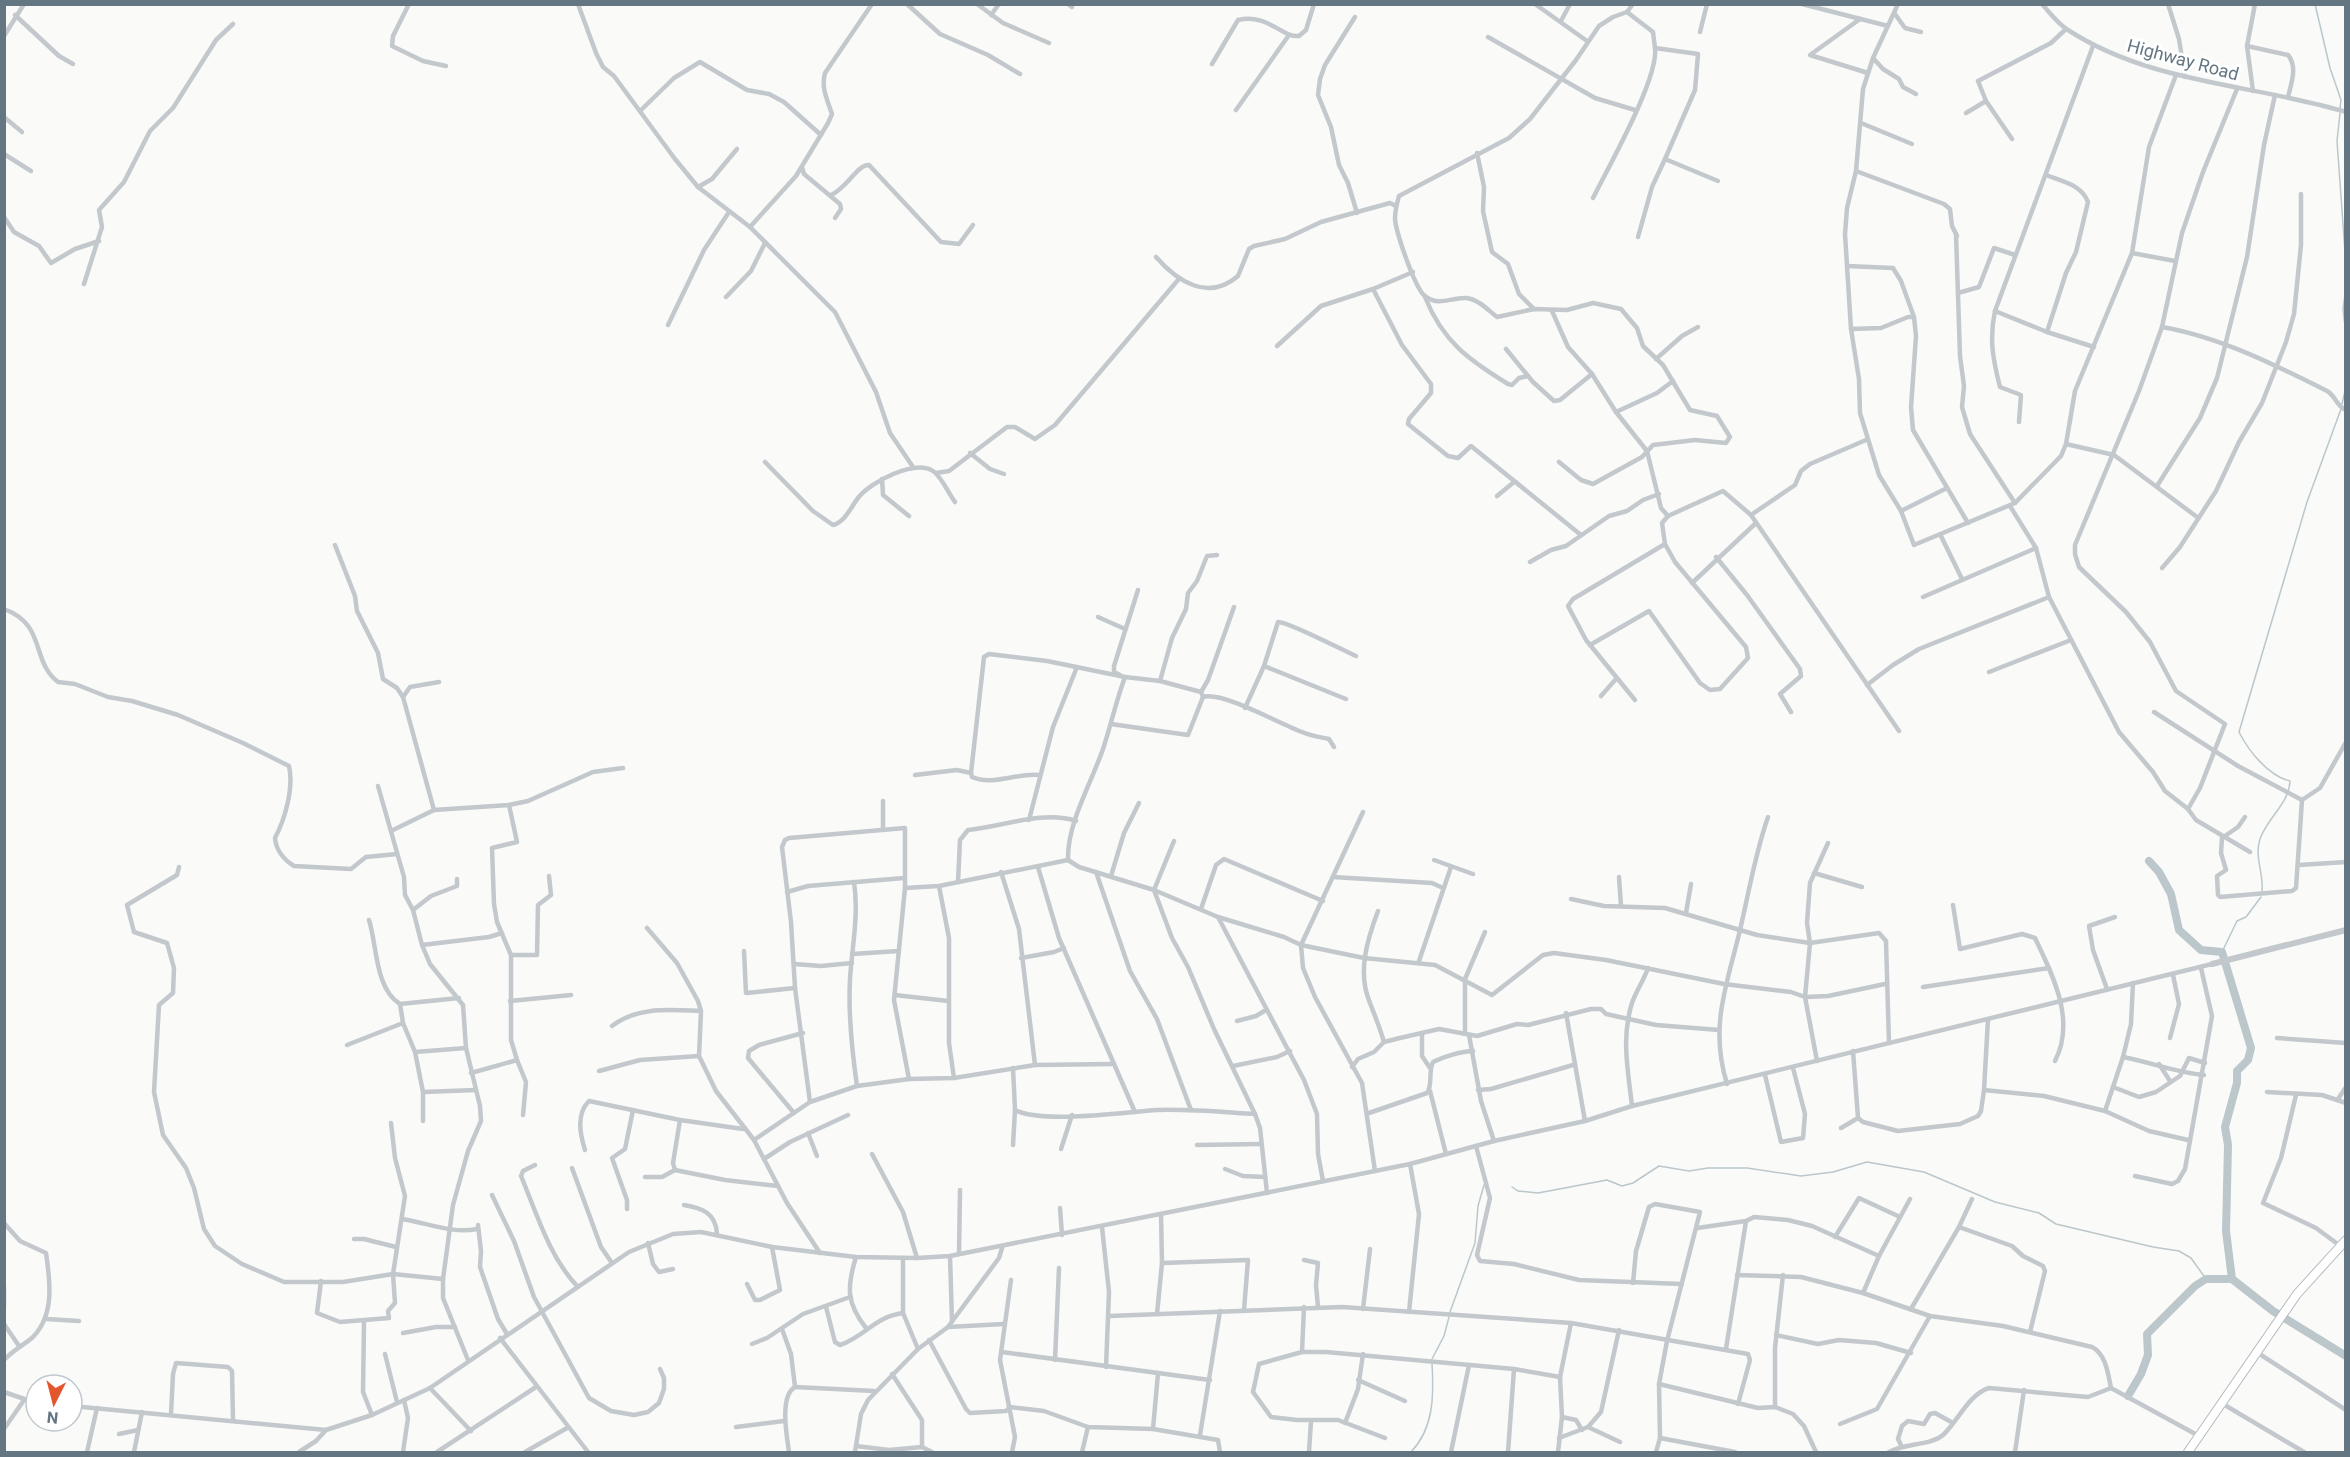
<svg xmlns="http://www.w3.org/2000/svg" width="2350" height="1457" font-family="Roboto,sans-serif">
<rect width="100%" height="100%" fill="#fafaf8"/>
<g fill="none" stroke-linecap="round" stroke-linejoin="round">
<!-- stream -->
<g stroke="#bbc7cb" stroke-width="1.5">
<polyline points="2315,4 2330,68 2341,100 2340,108"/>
<polyline points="2340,113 2337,141 2346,266"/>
<polyline points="2346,287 2343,309 2346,335"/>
<polyline points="2342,404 2346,387"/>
<path d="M2262,891C2264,874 2254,857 2260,839C2267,818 2289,804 2290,781C2269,776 2249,752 2239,732L2307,502L2341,409"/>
<polyline points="2222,952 2237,921 2246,917 2261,897"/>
<polyline points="1512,1187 1518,1191 1538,1193 1607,1180 1622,1186 1633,1183 1659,1166 1689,1171 1708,1168 1747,1168 1801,1176 1833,1172 1867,1162 1924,1172 1995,1202 2039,1213 2056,1224 2153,1247 2179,1251 2191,1258 2206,1279"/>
<polyline points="1450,1312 1475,1243 1478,1206 1484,1185"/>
<polyline points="1432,1359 1444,1336 1449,1317"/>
<path d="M1411,1452C1434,1428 1434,1395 1432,1363"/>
</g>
<!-- river -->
<g stroke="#bbc7cb" stroke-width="8">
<polyline points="2149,861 2159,872 2171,894 2179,930 2201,950 2222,952 2251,1048 2248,1060 2237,1071 2237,1083 2225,1127 2228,1145 2226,1231 2232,1279 2273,1311 2346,1356"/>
<polyline points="2128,1396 2141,1374 2148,1355 2147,1334 2195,1286 2206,1279 2232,1279"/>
</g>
<defs>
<polyline id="primary" points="2188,1452 2297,1294 2346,1240"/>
</defs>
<!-- primary casing -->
<use href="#primary" stroke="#b5babe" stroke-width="10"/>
<!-- minor -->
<g stroke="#c3c8cc" stroke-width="4.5">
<polyline points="409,4 393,36 392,46 423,61 446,66"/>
<polyline points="578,4 596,53 603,67 614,76 675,159 698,187 750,227 835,312 876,392 890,433 913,467"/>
<polyline points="907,4 940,34 988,55 1020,74"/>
<polyline points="977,4 1003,23 1049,43"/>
<polyline points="1068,4 1072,7"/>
<polyline points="1535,4 1587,41"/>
<polyline points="1802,4 1888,26"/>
<polyline points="1898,4 1873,58 1863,89 1856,171 1847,208 1845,234 1851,329 1859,379 1860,413 1879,475 1901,511 1914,545 2015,503 2061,456 2066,444 2075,391 2132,253 2149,147 2176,75"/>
<path d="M2042,4C2050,13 2058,24 2068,30C2151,84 2253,84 2346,112"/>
<polyline points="2168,4 2179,39 2185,77"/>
<polyline points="1627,12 1653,32 1655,48 1698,54 1695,90 1665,159 1718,181"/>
<polyline points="1895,14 1905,28 1921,32"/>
<polyline points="15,15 59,56 73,64"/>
<polyline points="991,15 999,4"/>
<polyline points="1355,17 1325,65 1320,79 1318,95 1331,127 1339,165 1348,183 1357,213"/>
<polyline points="1860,19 1810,55 1868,73"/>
<polyline points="1561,21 1570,4"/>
<polyline points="1700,32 1707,4"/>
<polyline points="4,36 24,4"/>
<polyline points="1488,37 1595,98 1635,110"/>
<path d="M2247,46L2288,55C2298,67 2291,84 2288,97"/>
<polyline points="1873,58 1883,69 1899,79 1903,87 1916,94"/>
<path d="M1212,64L1238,20C1268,13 1282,38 1299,36L1306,30L1314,4"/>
<polyline points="2253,91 2247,46 2255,4"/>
<polyline points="1236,110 1289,35"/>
<polyline points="640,111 674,78 700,62 747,90 769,94 784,102 821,135"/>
<polyline points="1966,113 1986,101"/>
<polyline points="4,117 22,132"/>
<polyline points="1861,123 1912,144"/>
<polyline points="2012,139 1986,101 1978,81 2051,43 2066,29"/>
<polyline points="1477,153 1484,187 1483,211 1492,252 1508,264 1519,294 1534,309"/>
<polyline points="4,154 31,171"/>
<polyline points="802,167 804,174 840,204 841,209 835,218"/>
<polyline points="1856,171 1944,204 1950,209 1952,226 1957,236"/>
<path d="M2046,175C2062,181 2082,185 2088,202L2076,252L2066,273L2047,332"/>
<polyline points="698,187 712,179 737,149"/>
<path d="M831,195C846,189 858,164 869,165L941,242L959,244L973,225"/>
<path d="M1593,198C1608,168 1659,78 1655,48"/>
<polyline points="4,217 14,232 39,246 51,263 75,249 99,241"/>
<path d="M750,227L796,176L828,123L832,114C827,99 821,88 825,73L872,4"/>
<polyline points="1956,234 1960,356 1964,386 1962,407 1970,434 2015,503"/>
<polyline points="1638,237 1652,187 1665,159"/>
<polyline points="2132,253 2175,261"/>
<path d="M1156,257C1177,281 1208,302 1238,276L1249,249L1254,246L1285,239L1321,222L1390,203L1396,206"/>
<polyline points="1847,266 1893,268 1901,281 1914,317 1916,336 1911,407 1913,430 1968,523"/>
<polyline points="84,284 102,227 99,210 124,182 150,131 173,108 216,40 233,24"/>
<polyline points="1373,289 1402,345 1431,384 1431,393 1409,419 1408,424 1448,456 1458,458 1471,446 1581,535"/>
<polyline points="1958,293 1979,287 1994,248 2015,255"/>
<polyline points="726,297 751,271 765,243"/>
<path d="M1425,297C1443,342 1469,360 1508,384L1512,385L1519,378L1528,376"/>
<polyline points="1552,311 1568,347 1592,374 1616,412 1647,451 1661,508 1668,516"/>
<polyline points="1995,311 2047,332 2094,347"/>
<polyline points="668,325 704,250 729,212"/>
<path d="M2162,327C2220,337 2275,365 2327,391C2336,396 2336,406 2346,410"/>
<polyline points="1851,329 1881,328 1908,317 1914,317"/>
<polyline points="1277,346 1321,306 1373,289 1413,272"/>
<polyline points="1506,349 1533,382 1554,401 1560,400 1592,374"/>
<polyline points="1656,359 1682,336 1698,327"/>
<polyline points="1616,412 1657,393 1673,381"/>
<path d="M2019,422L2021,395L2000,387C1993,360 1989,339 1995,311L2093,46"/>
<polyline points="2066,444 2114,455 2197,517"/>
<polyline points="970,453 990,469 1004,474"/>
<path d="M765,462L813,511L833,525C845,522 851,507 858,498C870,482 915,459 933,471C942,477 948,493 955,502"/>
<path d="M1559,462L1581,480L1593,484L1642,457L1653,445L1695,440L1726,443L1730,437L1717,416L1690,410L1663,365L1643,346L1637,328L1621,309L1593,303L1567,310L1534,309L1497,317C1488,310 1478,299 1466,298C1452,297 1438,307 1425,296C1415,289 1396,232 1395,219C1395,211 1397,203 1399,196L1509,138L1530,119L1576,60L1599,26L1613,17L1627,12L1633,4"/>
<polyline points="936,473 949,471 1007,427 1015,427 1035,439 1055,425 1178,280"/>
<polyline points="882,479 883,495 909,516"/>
<polyline points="2157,486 2200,418 2217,378 2247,257 2264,145 2275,95"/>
<polyline points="1497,496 1514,482"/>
<polyline points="2010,506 2036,548 2049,597 2119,732 2153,772 2165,791 2188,809 2196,820 2250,852"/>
<polyline points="1901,511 1947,488"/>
<polyline points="1751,515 1795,485 1801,471 1810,464 1866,440"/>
<polyline points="1941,536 1962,579"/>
<polyline points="335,545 355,596 357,611 378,653 383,679 397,688 403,697"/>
<polyline points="1716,557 1747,595 1800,669 1801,676 1780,694 1791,712"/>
<polyline points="1530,562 1551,550 1566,546 1609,516 1627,511 1643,500 1659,494"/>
<polyline points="2162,568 2180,547 2216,491 2239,442 2262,403 2286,342 2294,314 2301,245 2301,194"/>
<polyline points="1692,583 1756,523"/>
<polyline points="1923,597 2036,548"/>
<path d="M4,609C47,625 30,660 58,682L75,684L108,697L132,701L178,715L243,743L289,766C294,788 285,819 275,838C276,850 284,860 294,866L351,869L366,857L397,854"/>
<polyline points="1098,617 1125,629"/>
<polyline points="1590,645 1649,611 1700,683 1710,690 1720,689 1748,658 1746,647 1675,562 1665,544 1662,523 1668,516 1723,491 1751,515 1899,731"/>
<polyline points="1264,666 1346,699"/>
<polyline points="1989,672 2071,640"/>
<polyline points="1120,675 1114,672 1114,666 1138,590"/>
<polyline points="1160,681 1172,638 1186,609 1188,593 1197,581 1207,556 1217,555"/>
<polyline points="1867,685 1893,665 1919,649 2049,597"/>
<path d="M1201,692L1203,697C1222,691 1280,724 1302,732C1311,736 1320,737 1329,739L1334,747"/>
<polyline points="1601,696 1616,679"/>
<polyline points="1635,700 1586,640 1568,606 1573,599 1665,544"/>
<path d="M1245,708L1264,666L1278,622C1287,621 1342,650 1356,656"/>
<polyline points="2154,712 2238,766 2302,800"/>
<polyline points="1111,724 1188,735 1203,697"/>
<polyline points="971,773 984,657 989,654 1047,661 1125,677"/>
<path d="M915,775L957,770L971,773L972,777C992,786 1017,773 1038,775"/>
<polyline points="378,786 404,877 405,895 413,910 422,945 430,964 463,1005 466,1048 480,1106 481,1121 468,1151 453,1205 443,1279 443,1298 468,1360"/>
<polyline points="883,801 883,828"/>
<polyline points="509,805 517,842 492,848 494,904 497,922 511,955 511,1040 517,1060"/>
<polyline points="2188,809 2200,788 2225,724 2176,691 2150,642 2126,612 2079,567 2075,554 2075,545 2139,391 2162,327 2182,233 2203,172 2237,89"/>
<polyline points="434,810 403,697 410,687 439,682"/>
<polyline points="1363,812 1301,945 1303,968 1315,997 1362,1083 1375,1171"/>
<polyline points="2245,817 2238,827 2222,838 2221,853 2226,870 2217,876 2218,895 2220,897 2292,891 2296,888 2302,800 2320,788 2346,742"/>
<polyline points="1029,820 1053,727 1077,667"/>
<polyline points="391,831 434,810 509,805 528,801 593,772 623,768"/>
<polyline points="1174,841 1154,890 1172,938 1188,967 1214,1029 1255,1114 1260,1128 1267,1193"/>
<path d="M1068,860C1067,823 1091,784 1103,749C1111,725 1116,701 1125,677L1160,681L1201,692L1208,680L1234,607"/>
<polyline points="1434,860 1473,874"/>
<polyline points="2299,865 2346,862"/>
<polyline points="179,867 177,875 127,905 134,932 167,943 174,968 173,993 159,1005 154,1092 163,1135 186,1168 194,1188 204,1229 215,1246 242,1264 284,1282 343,1282 393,1274 443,1279"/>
<polyline points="1038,867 1059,938 1135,1112"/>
<polyline points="1001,872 1019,929 1035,1065"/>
<polyline points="1096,872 1130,971 1157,1019 1191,1110"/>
<polyline points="1814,873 1862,887"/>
<polyline points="1111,876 1124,833 1139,803"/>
<polyline points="1333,877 1432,883 1443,888"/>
<polyline points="1619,877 1621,906"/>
<path d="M854,882C859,915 852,947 850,979C848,1015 852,1051 857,1086"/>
<path d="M958,882L960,840L968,830C1001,827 1043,810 1076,821"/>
<polyline points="939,886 949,938 949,1043 954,1078"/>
<polyline points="905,888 939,886 1068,860 1079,867 1154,890 1218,917 1284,937 1301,945 1364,958 1435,965 1492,995 1543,955 1554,953 1606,960 1724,984 1791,992 1805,997 1828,996 1885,984"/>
<polyline points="787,892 808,886 904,878"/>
<polyline points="1571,899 1604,906 1665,908 1757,935 1810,943 1879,933 1886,941 1889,1043"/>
<path d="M1953,905L1960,949L2022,934L2035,938C2053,976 2076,1020 2055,1061"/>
<polyline points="1201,909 1216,865 1224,859 1323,901"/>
<polyline points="413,910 431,896 457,886 457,879"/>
<path d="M1378,911C1367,940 1357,973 1370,1003C1376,1019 1379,1025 1384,1042"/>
<polyline points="1686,913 1691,884"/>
<polyline points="1218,917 1304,1080 1317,1114 1318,1154 1323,1181"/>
<path d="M369,920C377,945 375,989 400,1004L459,998"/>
<polyline points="647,928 677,963 698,1001 701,1011 699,1056 716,1091 754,1140 787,1203 820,1253"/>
<polyline points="422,945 489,937 502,933"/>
<polyline points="744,951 746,993 795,988"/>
<polyline points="852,954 899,951"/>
<polyline points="511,955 537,955 538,905 551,895 549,876"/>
<polyline points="1021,958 1054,952 1064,948"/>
<polyline points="1419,961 1451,867"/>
<polyline points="794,964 821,966 852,963"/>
<polyline points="1923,987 2049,968"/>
<polyline points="2107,989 2093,950 2089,926 2115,917"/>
<polyline points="895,995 948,1001"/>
<polyline points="510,1001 571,995"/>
<polyline points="400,1004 403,1023 415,1052 423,1092 423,1121"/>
<polyline points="1566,1013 1585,1121"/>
<polyline points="1237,1021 1256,1016 1266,1010"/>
<path d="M612,1026C638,1006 670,1010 701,1011"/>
<polyline points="1465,1034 1465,979 1485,932"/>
<polyline points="1422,1035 1422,1056 1430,1068"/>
<polyline points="1469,1035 1481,1101 1494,1141"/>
<polyline points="2170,1038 2179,1004 2173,975"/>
<polyline points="2277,1038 2346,1043"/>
<polyline points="347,1045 403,1023"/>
<polyline points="415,1052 466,1048"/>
<path d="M2123,1057C2150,1062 2177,1073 2204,1075"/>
<polyline points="1817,1061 1805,997 1810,943 1807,923 1810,883 1828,843"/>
<polyline points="2159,1064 2170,1081"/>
<polyline points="1233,1066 1277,1057 1290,1051"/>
<polyline points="1352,1067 1358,1059 1374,1052 1384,1042 1400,1038 1439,1029 1477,1036 1517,1024 1528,1025 1591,1009 1601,1009 1606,1014 1656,1025 1719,1030"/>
<path d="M1013,1068L1015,1110C1043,1124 1124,1112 1157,1110C1190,1109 1222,1112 1255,1114"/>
<polyline points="599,1071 640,1060 699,1056"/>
<polyline points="471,1073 517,1060 526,1082 523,1115"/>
<polyline points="1765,1075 1781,1142 1803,1138 1805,1114 1793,1068"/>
<path d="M1727,1084C1709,1026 1727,985 1740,930C1749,892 1755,854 1768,817"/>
<polyline points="2113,1087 2139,1097 2156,1092 2180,1076 2189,1058 2205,1063"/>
<polyline points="1478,1090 1491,1089 1573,1065"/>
<polyline points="1984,1090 2044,1096 2105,1111 2149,1131 2188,1140"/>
<polyline points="1430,1091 1446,1154"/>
<polyline points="423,1092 476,1090"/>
<polyline points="2267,1092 2322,1095 2346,1103"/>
<polyline points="2296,1095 2281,1158 2263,1203 2316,1228 2339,1245"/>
<polyline points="2338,1099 2346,1087"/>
<polyline points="810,1102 795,988 791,922 782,847 785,840 789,838 905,828 905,888 894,1000 909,1079"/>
<path d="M1632,1106C1628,1070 1621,1038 1632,1003C1636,991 1644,980 1648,968"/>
<polyline points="2105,1111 2123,1057 2131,1024 2133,983"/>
<polyline points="794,1113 748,1058 749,1051 759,1045 803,1033"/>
<path d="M1369,1113L1427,1093C1433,1085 1428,1072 1433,1062C1443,1057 1462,1051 1473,1051"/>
<polyline points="1858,1118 1863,1122 1898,1131 1960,1124 1978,1116 1981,1111 1984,1090 1988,1019"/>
<polyline points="1841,1128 1858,1118 1853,1051"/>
<polyline points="808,1133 817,1156"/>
<polyline points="754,1140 810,1102 857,1086 909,1079 954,1078 1035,1065 1112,1064"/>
<polyline points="1013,1145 1015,1110"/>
<polyline points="1197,1145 1261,1144"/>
<polyline points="1476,1146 1490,1198 1477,1255 1480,1261 1514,1264 1579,1280 1682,1284"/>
<polyline points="1061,1149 1072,1115"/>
<path d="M585,1150C580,1134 576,1114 589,1101L680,1120L743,1129"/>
<polyline points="872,1154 903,1212 917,1258"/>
<polyline points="764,1159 790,1142 848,1115"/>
<path d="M535,1165L523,1171L521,1176C537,1214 549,1256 577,1286"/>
<polyline points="572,1168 601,1247 612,1263"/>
<polyline points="1225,1169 1243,1176 1265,1177"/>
<polyline points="675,1170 673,1163 680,1120"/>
<polyline points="2135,1176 2172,1184 2178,1181 2185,1169 2212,1016 2201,968"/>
<polyline points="645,1177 662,1177 675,1170 725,1180 778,1186"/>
<polyline points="492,1195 514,1241 534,1297 589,1398 611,1411 634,1415 648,1412 659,1403 664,1389 664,1378 660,1369"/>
<path d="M684,1205C702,1208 716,1213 717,1234"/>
<polyline points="1060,1208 1062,1235"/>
<polyline points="627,1209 627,1200 612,1158 625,1149 633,1110"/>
<path d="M402,1219C427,1223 453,1234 477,1229"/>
<path d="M4,1223L20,1241L46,1253C50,1281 55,1314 33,1337C24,1345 13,1350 4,1360"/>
<polyline points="478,1225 481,1251 480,1267 498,1319 507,1334"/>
<polyline points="1102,1227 1109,1292 1106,1367"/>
<polyline points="1959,1227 2012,1246 2023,1256 2043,1266 2045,1271 2030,1332"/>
<polyline points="1697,1228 1746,1221 1754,1217 1788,1220 1812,1226 1879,1256"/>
<polyline points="1835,1237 1859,1198 1900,1217"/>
<polyline points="354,1239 364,1239 396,1247"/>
<polyline points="648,1243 653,1264 659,1272 673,1269"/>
<polyline points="959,1254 960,1190"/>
<polyline points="950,1256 952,1321"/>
<path d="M856,1257C847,1286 846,1303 866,1328"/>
<polyline points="903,1259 903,1313 918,1349"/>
<polyline points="1304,1260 1318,1263 1316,1285 1318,1307"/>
<polyline points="1162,1263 1248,1260 1244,1310"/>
<path d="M1737,1275L1801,1277L1863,1293L1930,1316L2003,1326L2092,1347C2106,1354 2108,1374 2111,1388L2199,1436"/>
<polyline points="1011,1280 1000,1360 1015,1437 1012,1452"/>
<polyline points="321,1281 317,1313 340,1322 389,1318 388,1311 395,1303 393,1274 405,1196 395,1158 391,1123"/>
<polyline points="1633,1283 1636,1251 1649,1207 1655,1204 1700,1212 1667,1341 1659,1384 1660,1438 1656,1452"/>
<polyline points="747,1284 755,1300 760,1300 780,1290 772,1247"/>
<polyline points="4,1287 4,1307"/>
<polyline points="1863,1293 1879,1256 1910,1199"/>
<path d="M826,1307L835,1342L840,1345C866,1336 874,1317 903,1313"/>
<polyline points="1363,1309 1370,1249"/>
<polyline points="1911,1309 1959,1227 1972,1199"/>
<polyline points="1409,1312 1419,1214 1410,1164"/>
<polyline points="1157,1314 1162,1263 1161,1214"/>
<polyline points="1109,1316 1342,1307 1571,1323 1748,1354 1750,1360 1738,1404"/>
<polyline points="46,1319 79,1321"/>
<polyline points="364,1322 363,1392 372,1415"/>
<polyline points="4,1324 19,1346"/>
<polyline points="948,1327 1004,1324"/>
<path d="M782,1329L791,1354L795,1387C779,1396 787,1437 789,1452"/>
<polyline points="403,1333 436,1327 455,1327"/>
<polyline points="1776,1335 1818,1344 1839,1340 1876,1343 1911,1353"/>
<polyline points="500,1338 588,1452"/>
<polyline points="929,1340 966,1409 970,1413 1006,1411 1010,1407 1044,1411 1088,1427 1153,1429 1218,1440 1220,1452"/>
<polyline points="752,1344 767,1338 803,1314 850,1297"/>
<polyline points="1726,1349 1746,1221"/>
<polyline points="1002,1352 1210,1380"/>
<polyline points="1302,1352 1304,1307"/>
<polyline points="2258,1353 2346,1410"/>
<polyline points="385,1354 397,1402"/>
<polyline points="1055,1360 1059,1268"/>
<polyline points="892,1374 922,1420 922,1447"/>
<polyline points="1358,1380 1405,1401"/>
<polyline points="1659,1384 1758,1408 1775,1407 1793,1414 1804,1426 1816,1452"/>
<polyline points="795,1387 874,1391"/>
<polyline points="430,1388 471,1431"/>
<polyline points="4,1392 36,1403"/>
<polyline points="2223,1404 2304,1452"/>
<polyline points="72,1406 326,1430 372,1415 430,1388 629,1252 673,1234 701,1232 772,1247 856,1257 917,1258 950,1256 1410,1164 1494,1141 1585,1121 1632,1106 2212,964"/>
<polyline points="1775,1407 1775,1348 1783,1275"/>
<polyline points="171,1414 173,1374 176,1363 228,1367 232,1371 233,1420"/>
<polyline points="1562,1417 1576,1420 1582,1430"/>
<polyline points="1345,1423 1358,1389 1363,1354"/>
<polyline points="1840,1424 1877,1409 1930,1316"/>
<polyline points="736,1427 784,1421"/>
<polyline points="1588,1427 1620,1442"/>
<polyline points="4,1429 24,1400"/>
<polyline points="1153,1429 1158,1373"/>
<polyline points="119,1434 138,1430"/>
<polyline points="1200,1435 1220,1311"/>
<polyline points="1385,1438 1338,1420 1297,1420 1271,1417 1253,1392 1259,1364 1302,1352 1326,1352 1514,1369 1560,1377"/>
<polyline points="1559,1438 1588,1427 1601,1412 1619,1330"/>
<polyline points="1660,1438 1735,1452"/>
<polyline points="1901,1445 1898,1439 1902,1426 1908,1421 1924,1424 1930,1414 1935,1413 1953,1423"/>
<polyline points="856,1446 889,1450 922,1447 932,1452"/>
<polyline points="87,1452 97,1408"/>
<polyline points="134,1452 142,1412"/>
<polyline points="299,1452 316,1441 326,1430"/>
<polyline points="403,1452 408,1418 404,1400"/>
<polyline points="437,1452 536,1387"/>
<polyline points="525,1452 567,1428"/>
<polyline points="855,1452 861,1414 868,1400 918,1349 948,1327 999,1258 1002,1248"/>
<polyline points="1082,1452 1088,1427"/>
<polyline points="1309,1452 1311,1421"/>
<polyline points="1451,1452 1469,1365"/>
<polyline points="1508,1452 1514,1369"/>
<polyline points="1558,1452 1562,1417 1560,1377 1571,1323"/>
<path d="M1889,1452C1907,1442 1930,1446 1943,1435C1958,1421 1969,1394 1989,1388L2088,1397L2111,1388"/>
<polyline points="2015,1452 2024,1390"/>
</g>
<!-- tertiary -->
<polyline stroke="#c3c8cc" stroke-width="6" points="2212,964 2346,930"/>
<!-- primary -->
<use href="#primary" stroke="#fff" stroke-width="8"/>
</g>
<g text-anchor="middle" stroke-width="6" stroke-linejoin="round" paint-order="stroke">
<!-- street labels -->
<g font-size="18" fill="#657683" stroke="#fff">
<text transform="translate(2183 60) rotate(15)" y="6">Highway Road</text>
</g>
</g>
<!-- border -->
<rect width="2350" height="1457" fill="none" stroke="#657683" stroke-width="12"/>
<!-- north arrow -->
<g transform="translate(54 1403) rotate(186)"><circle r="28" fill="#ffffff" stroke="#c1c8cd" stroke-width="1.5"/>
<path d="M0-4.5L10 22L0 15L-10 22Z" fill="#e4572e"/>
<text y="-9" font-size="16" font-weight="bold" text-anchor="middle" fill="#657683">N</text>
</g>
</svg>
